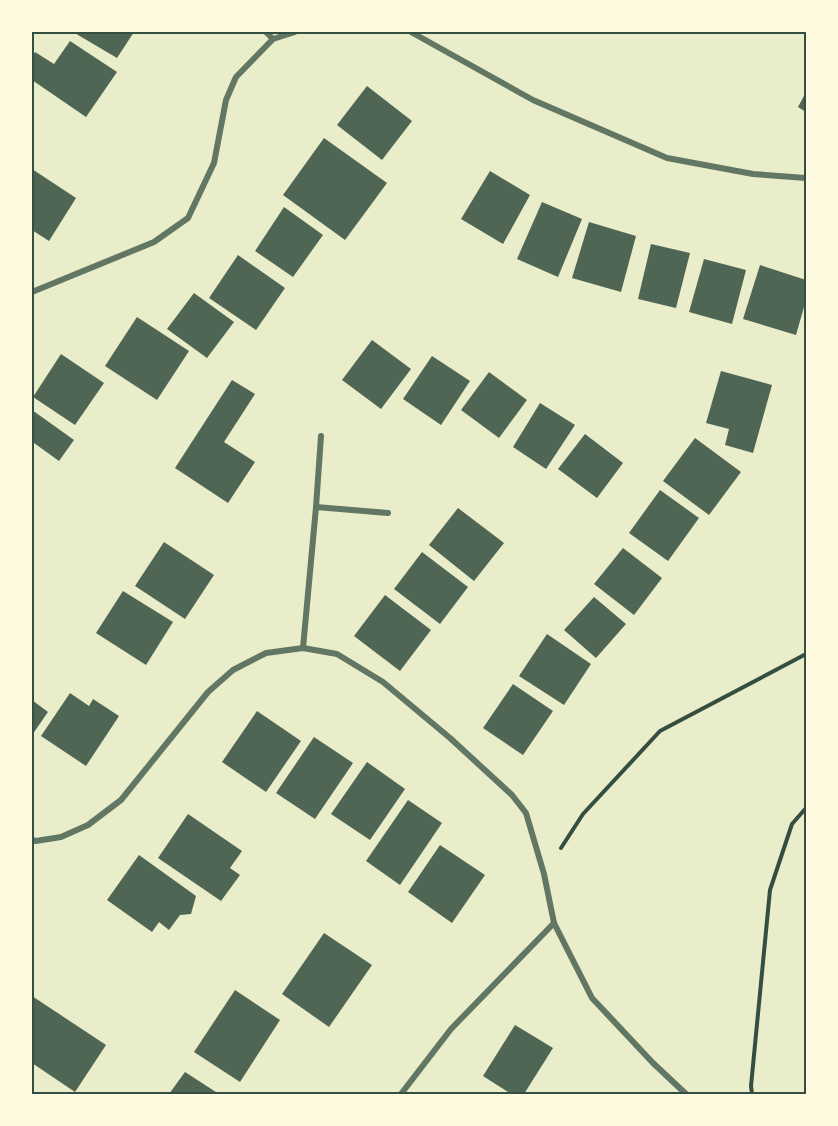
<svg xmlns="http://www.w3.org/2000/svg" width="838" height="1126" font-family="Georgia,serif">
<rect width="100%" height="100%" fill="#e9edc9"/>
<!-- building -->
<g fill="#4f6655">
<polygon points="73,32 134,32 117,58"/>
<polygon points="70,41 117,72 86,117 32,80 32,57 35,52 54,64"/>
<polygon points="367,86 412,121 382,160 337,125"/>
<polygon points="806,92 806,112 798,107"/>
<polygon points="324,138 387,183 345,240 283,195"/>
<polygon points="32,169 76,198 49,241 32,230"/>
<polygon points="490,171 530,195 503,244 461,219"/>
<polygon points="542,202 582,219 558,277 517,259"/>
<polygon points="284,207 323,235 293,277 255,251"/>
<polygon points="589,222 636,236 621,292 572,278"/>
<polygon points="651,244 690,253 676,308 638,299"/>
<polygon points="238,255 285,288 256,330 209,298"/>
<polygon points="704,259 746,270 732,324 689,312"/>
<polygon points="760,265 806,280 806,300 796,335 743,319"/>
<polygon points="194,293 234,322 207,358 167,329"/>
<polygon points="137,317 189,351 157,400 105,366"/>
<polygon points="372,340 411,369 381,409 342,380"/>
<polygon points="61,354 104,383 75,425 33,397"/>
<polygon points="432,356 470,381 441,425 403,399"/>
<polygon points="721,371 772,385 753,453 725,445 729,429 706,423"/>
<polygon points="489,372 527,400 499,438 461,410"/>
<polygon points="232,380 255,394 224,442 255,462 228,503 175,468"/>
<polygon points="540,403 575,425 546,469 513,447"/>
<polygon points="32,410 74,440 59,461 34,443 32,446"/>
<polygon points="585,434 623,463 597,498 558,469"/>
<polygon points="695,438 741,472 709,515 663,481"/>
<polygon points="660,490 699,518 668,561 629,533"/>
<polygon points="458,508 504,543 474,581 429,545"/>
<polygon points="164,542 214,575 185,619 135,586"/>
<polygon points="623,548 662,578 634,615 594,584"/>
<polygon points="422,552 468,587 440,624 394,589"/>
<polygon points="123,591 173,622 146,665 96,633"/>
<polygon points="385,595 431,630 400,671 354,636"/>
<polygon points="594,597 626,624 596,658 564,630"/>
<polygon points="547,634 591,664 564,705 519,676"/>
<polygon points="513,684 553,711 523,755 483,728"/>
<polygon points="70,693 89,706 93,699 119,716 86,766 41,736"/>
<polygon points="32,700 48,712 32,735"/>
<polygon points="257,711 301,741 266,792 222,762"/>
<polygon points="314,737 353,763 315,819 276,793"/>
<polygon points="367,762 405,789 370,840 331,814"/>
<polygon points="408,800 442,823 400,885 366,861"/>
<polygon points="188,814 242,851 230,868 240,875 221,901 158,858"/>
<polygon points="440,845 485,875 452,923 408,892"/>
<polygon points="139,855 196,896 191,914 180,915 169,930 159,922 152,932 107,900"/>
<polygon points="324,933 372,965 329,1027 282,994"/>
<polygon points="235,990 280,1020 240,1082 194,1052"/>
<polygon points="32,996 106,1045 75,1092 32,1063"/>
<polygon points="515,1025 553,1048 524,1094 511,1094 483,1076"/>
<polygon points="185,1072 219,1094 169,1094"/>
</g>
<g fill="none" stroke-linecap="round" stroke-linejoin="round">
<!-- path -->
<g stroke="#344e41" stroke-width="4">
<polyline points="561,848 583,814 660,731 806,654"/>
<polyline points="752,1094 751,1086 770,890 792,824 806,808"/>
</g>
<!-- minor -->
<g stroke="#617663" stroke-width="6">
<polyline points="266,32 273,39"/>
<polyline points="411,32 533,100 667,158 753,174 806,178"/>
<polyline points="32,292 154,242 188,218 214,163 226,100 236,77 273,39 295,32"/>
<polyline points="316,507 388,513"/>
<polyline points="303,648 316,507 321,436"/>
<polyline points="32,840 36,841 61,837 88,825 121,800 208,692 233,670 266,653 303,648 337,654 383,682 450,738 512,795 526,813 544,874 554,923 592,998 653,1063 686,1094"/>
<polyline points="401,1094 451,1029 554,923"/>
</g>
</g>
<!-- border -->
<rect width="838" height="1126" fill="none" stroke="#fefae0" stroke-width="66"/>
<rect x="33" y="33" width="772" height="1060" fill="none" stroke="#344e41" stroke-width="2"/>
</svg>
